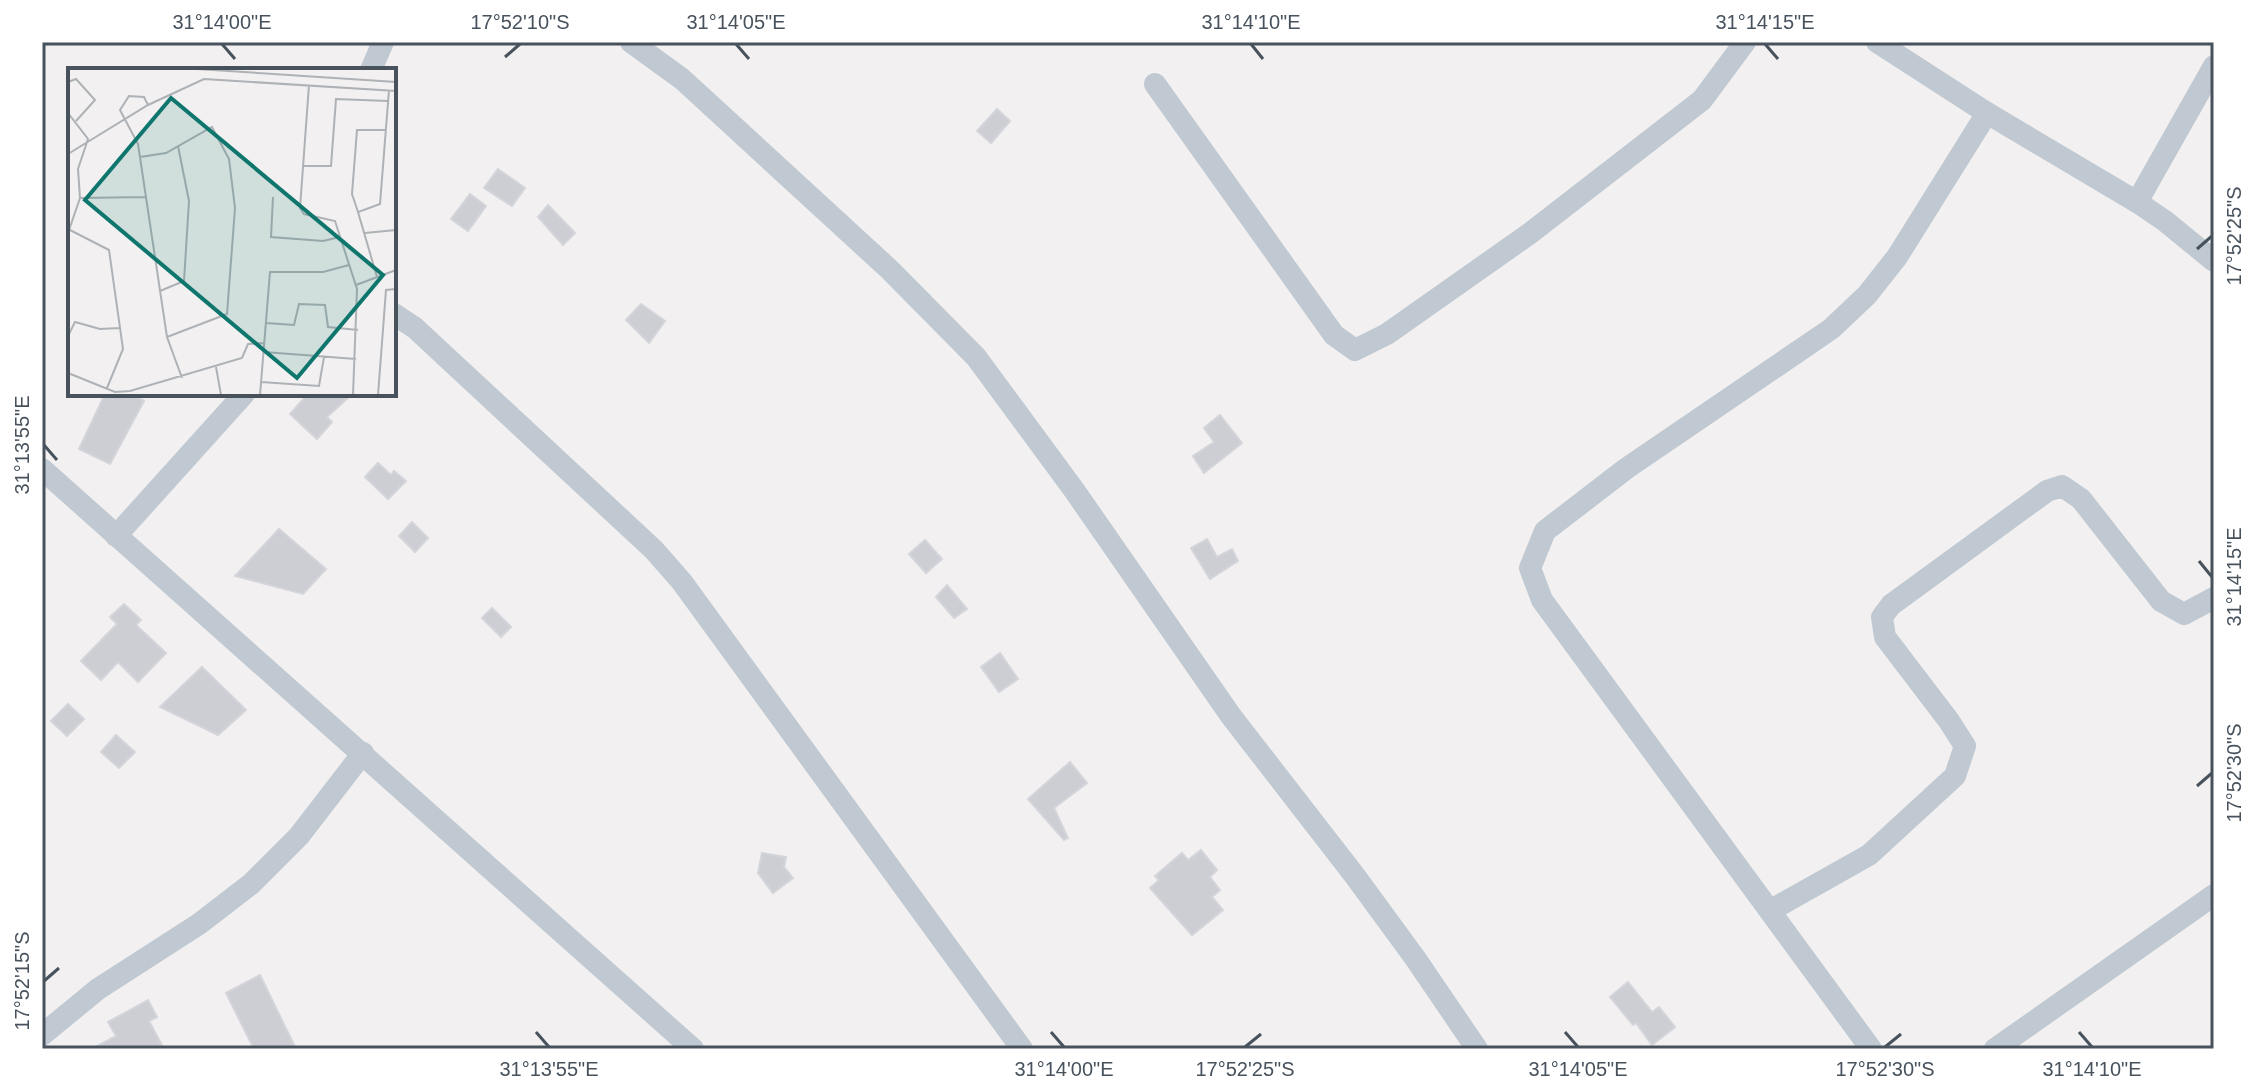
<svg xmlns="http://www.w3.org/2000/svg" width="2256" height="1091" font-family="Helvetica,sans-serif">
<rect width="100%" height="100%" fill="#f2f0f0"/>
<!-- building -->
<g fill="#ccced4" stroke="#d4d5db" stroke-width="2">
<polygon points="997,109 1010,121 991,143 977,131"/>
<polygon points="498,169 525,188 512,206 484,188"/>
<polygon points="470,194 486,206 468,231 451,219"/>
<polygon points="548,205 575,233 563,245 538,217"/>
<polygon points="641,304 665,321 649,343 626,320"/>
<polygon points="105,394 131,394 144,401 110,464 79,449"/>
<polygon points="308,394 352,394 327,417 332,422 317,439 290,414"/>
<polygon points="1220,415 1242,443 1204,473 1193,456 1214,442 1204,428"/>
<polygon points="378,463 391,475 394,471 406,481 388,499 365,477"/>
<polygon points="412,522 428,538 415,552 399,536"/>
<polygon points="279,529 326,569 303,594 235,576"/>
<polygon points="1207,539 1217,557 1232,549 1238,561 1210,579 1191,548"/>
<polygon points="925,540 942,559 926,573 909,554"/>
<polygon points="947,585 967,609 954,618 936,597"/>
<polygon points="124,604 141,620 136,625 166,653 138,682 118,662 101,680 81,661 117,624 110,617"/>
<polygon points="492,608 511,627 501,637 482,618"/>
<polygon points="1000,653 1018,679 999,692 981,667"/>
<polygon points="202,667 246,710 218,735 160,707"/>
<polygon points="68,704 84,719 67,736 51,721"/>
<polygon points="116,735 135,752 119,768 101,752"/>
<polygon points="1070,762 1087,783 1054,808 1068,838 1064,840 1028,799"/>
<polygon points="1201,850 1217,870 1210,877 1220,890 1212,897 1223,910 1192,935 1150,888 1159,880 1155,876 1182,853 1188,860"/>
<polygon points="762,853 786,857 784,867 793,878 773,893 758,873"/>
<polygon points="260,975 296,1049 254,1049 226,993"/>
<polygon points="1628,982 1652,1012 1659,1007 1675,1027 1652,1045 1636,1023 1633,1025 1610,997"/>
<polygon points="148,1000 157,1017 149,1021 164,1049 92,1049 116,1036 108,1022"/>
</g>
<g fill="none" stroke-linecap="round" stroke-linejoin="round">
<!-- minor -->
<g stroke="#c0c9d2" stroke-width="22">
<polyline points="631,42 682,79 890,270 976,357 1074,490 1231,716 1355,876 1415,958 1477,1049"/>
<polyline points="1877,42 1987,113 2137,202 2165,221 2214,261"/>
<polyline points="371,70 383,42"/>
<polyline points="1155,84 1334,335 1355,350 1387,334 1529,234 1702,100 1745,42"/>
<polyline points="2137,202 2214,66"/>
<polyline points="394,314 415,328 654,550 682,582 1022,1049"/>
<polyline points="42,469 693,1049"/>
<polyline points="116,536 244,394"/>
<polyline points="1771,910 1869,855 1955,776 1965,746 1949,721 1885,637 1882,617 1891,605 2047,491 2062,486 2081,499 2161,601 2184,614 2214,598"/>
<polyline points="42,1035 98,989 199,924 251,884 299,836 363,753"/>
<polyline points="1871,1049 1542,600 1530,568 1545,531 1627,468 1831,329 1867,295 1897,257 1987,113"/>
<polyline points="1995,1049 2214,895"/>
</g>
</g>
<!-- ticks -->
<path fill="none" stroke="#47525d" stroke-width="3" d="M222,44L235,59M736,44L749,59M1251,44L1263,59M1765,44L1778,59M505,57L520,44M2197,249L2212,236M44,445L57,460M2199,561L2212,577M2197,786L2212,773M44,981L59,968M536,1032L549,1047M1051,1032L1064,1047M1565,1032L1578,1047M2079,1032L2092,1047M1245,1047L1261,1034M1885,1047L1901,1034"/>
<!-- overview -->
<g transform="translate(68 68)">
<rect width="328" height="328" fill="#f2f0f0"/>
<path fill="none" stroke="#aeb1b5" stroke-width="2" d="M129,1L328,14M0,14L8,11L27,32L8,53M241,17L232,140L236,146L267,153L289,221L285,327M80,37L76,29L61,28L52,42L70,76L99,269L114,310M0,45L20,71L10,101L12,130L0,165M0,86L80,37L136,11L328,23M72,89L98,85L144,59L161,91L167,140L159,246L99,269M235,98H263L268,31L320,33M205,129L203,169L255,173L272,169M12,130L78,129M290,144L284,126L289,62H318M2,162L41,182L55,281L39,320M297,165L328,162M309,209L290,144L312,136L321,22M288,217L328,202M92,223L116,213L121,133L110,78M198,255L226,257L231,236L257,237L260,259L290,262M0,268L7,254L32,261L52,260M196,284L288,291M148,299L153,327M0,305L47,324L62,323L174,290L180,276L196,275M193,314L251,318L256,289M192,327L202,204H255L281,197M310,327L318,222L328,221"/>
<path fill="#0f766e" fill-opacity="0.15" stroke="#0f766e" stroke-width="4" d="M103,30L315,207L229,310L17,132Z"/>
<rect width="328" height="328" fill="none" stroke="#47525d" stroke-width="4"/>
</g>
<!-- border -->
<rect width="2256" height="1091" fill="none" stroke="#ffffff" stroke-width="88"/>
<rect x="44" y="44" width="2168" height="1003" fill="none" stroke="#47525d" stroke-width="3"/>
<g font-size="20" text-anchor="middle" fill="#47525d">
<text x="222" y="29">31°14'00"E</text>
<text x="520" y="29">17°52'10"S</text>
<text x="736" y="29">31°14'05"E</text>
<text x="1251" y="29">31°14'10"E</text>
<text x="1765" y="29">31°14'15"E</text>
<text transform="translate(2234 236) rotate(-90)" y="7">17°52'25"S</text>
<text transform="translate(22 445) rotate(-90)" y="7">31°13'55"E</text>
<text transform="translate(2234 577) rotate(-90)" y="7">31°14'15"E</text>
<text transform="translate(2234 773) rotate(-90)" y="7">17°52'30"S</text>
<text transform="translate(22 981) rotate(-90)" y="7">17°52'15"S</text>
<text x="549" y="1076">31°13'55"E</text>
<text x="1064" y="1076">31°14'00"E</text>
<text x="1245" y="1076">17°52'25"S</text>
<text x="1578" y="1076">31°14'05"E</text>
<text x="1885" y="1076">17°52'30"S</text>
<text x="2092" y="1076">31°14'10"E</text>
</g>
</svg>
